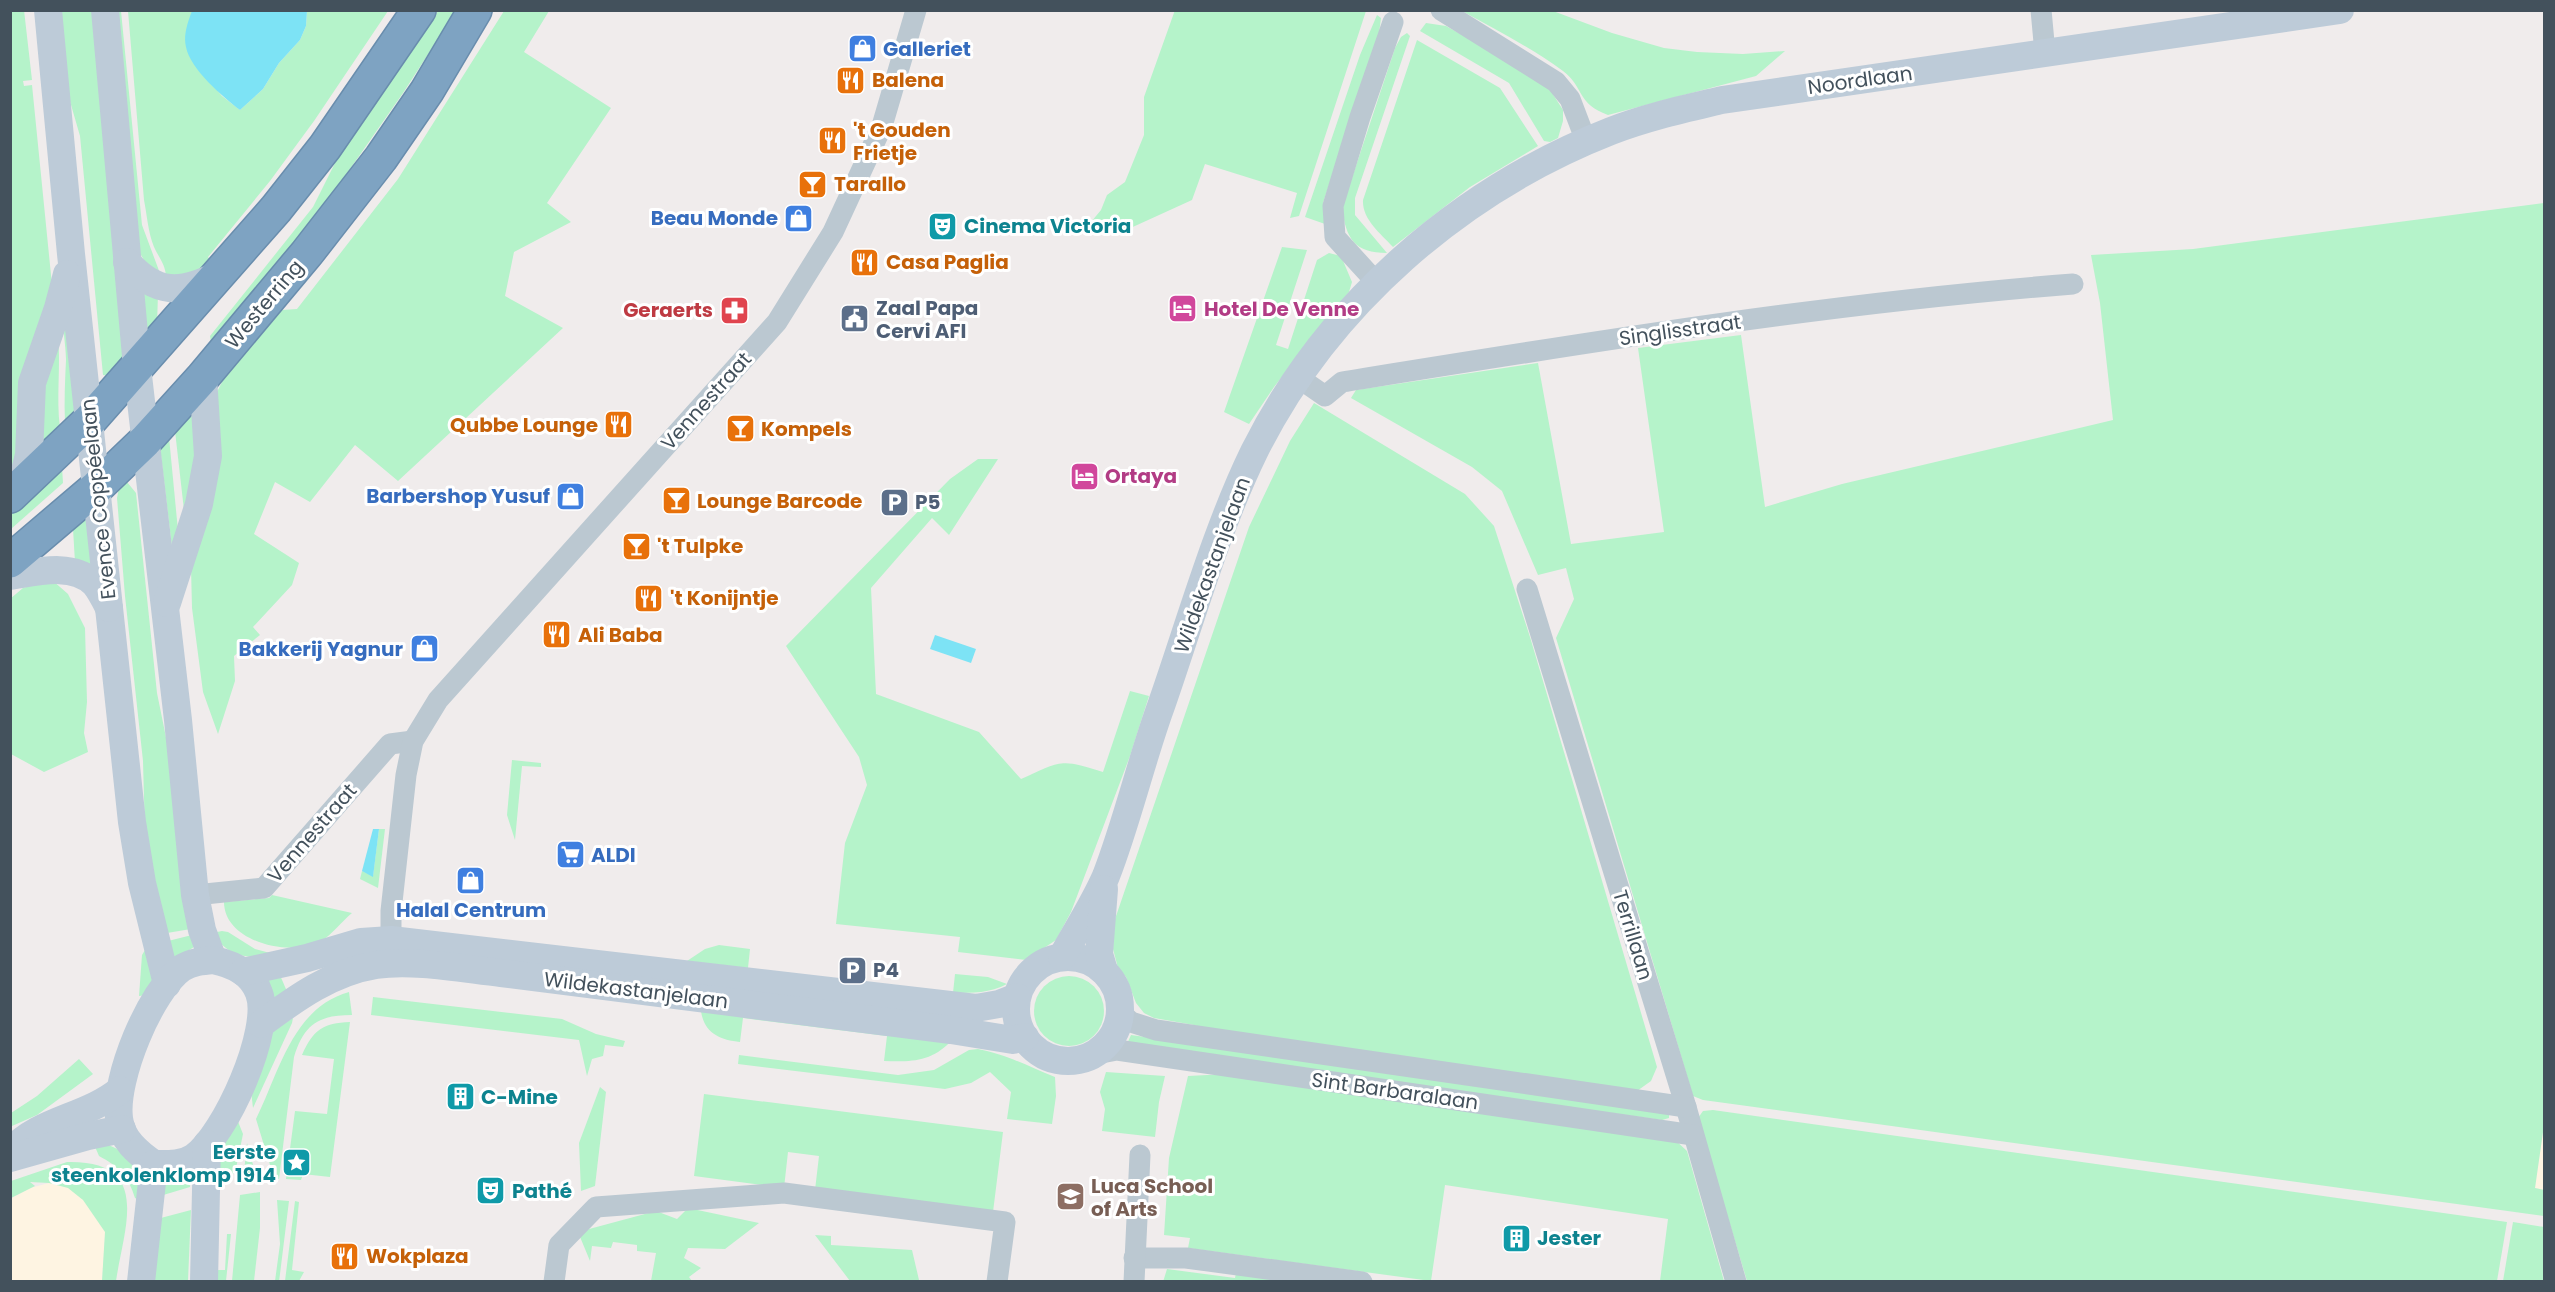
<svg xmlns="http://www.w3.org/2000/svg" width="2555" height="1292" font-family="Poppins,sans-serif">
<rect width="100%" height="100%" fill="#f0ecec"/>
<!-- commercial -->
<g fill="#fef4e2">
<polygon points="2544,1125 2544,1190 2535,1188"/>
<polygon points="68,1178 106,1222 102,1281 11,1281 10,1199 30,1188"/>
</g>
<!-- green -->
<g fill="#b5f3ca">
<polygon points="24,10 32,80 23,81 24,86 32,85 53,295 20,457 11,476 10,11"/>
<polygon points="1175,10 1366,11 1299,216 1290,218 1297,193 1205,164 1192,200 1124,231 1091,222 1101,210 1107,195 1125,182 1144,135 1144,97"/>
<polygon points="54,11 100,11 127,354 109,376 103,375 80,136 63,77"/>
<polygon points="113,11 121,11 142,225 161,276 144,260 138,250"/>
<path d="M128,11H192L197,67L222,96L240,110L263,89L279,63L300,40L306,26L307,11H388L314,121L270,181L208,257L211,261L205,269L166,278C166,265 159,258 154,247C148,232 147,215 144,200Z"/>
<polygon points="438,11 456,11 403,93 313,222 212,349 210,336 313,207 336,161"/>
<polygon points="504,11 549,11 524,52 611,108 547,203 571,222 514,252 505,296 563,328 398,481 355,445 310,502 275,482 254,534 299,563 292,585 253,627 260,635 234,656 235,681 218,734 203,692 192,608 191,568 216,394 223,380 282,310 297,309 398,179"/>
<path d="M1462,11H1553L1612,33L1664,48L1697,52L1743,54L1785,51L1756,76L1608,115C1577,104 1584,87 1563,71C1532,48 1496,30 1462,11Z"/>
<polygon points="1377,15 1381,18 1379,34 1323,203 1325,224 1305,217 1360,55"/>
<polygon points="1426,23 1446,26 1523,69 1549,88 1563,110 1563,121 1558,138 1550,142 1544,141 1509,83 1420,31"/>
<path d="M1407,33L1410,36L1355,198V215L1387,253C1355,253 1346,239 1342,208L1395,48L1401,37Z"/>
<path d="M1417,40L1500,88L1538,146L1470,187L1393,247C1380,233 1362,219 1363,200Z"/>
<polygon points="2544,203 2544,1125 2535,1188 2544,1190 2544,1216 1703,1100 1693,1096 1556,638 1574,599 1566,568 1538,575 1502,491 1472,467 1351,398 1356,390 1538,363 1571,544 1664,532 1638,348 1741,335 1765,507 1842,484 2113,420 2100,303 2091,255 2193,249"/>
<polygon points="1282,247 1307,250 1276,345 1288,349 1317,260 1329,253 1341,256 1352,282 1349,292 1274,387 1249,424 1224,412"/>
<polygon points="143,289 158,294 157,325 146,331"/>
<path d="M66,312L81,407L65,423C64,401 65,381 66,360C66,343 61,328 66,312Z"/>
<path d="M58,335C61,366 56,397 60,428L46,443L42,441L39,399Z"/>
<polygon points="1314,403 1465,494 1494,526 1530,637 1657,1067 1651,1081 1637,1091 1233,1038 1194,1025 1154,1018 1144,1013 1136,1003 1126,977 1118,968 1113,949 1114,922 1249,527 1290,441"/>
<polygon points="192,411 200,452 185,519 175,431"/>
<polygon points="169,437 179,541 173,556 160,447"/>
<path d="M978,459H998L949,535L932,518L871,588L876,694L979,732L1021,779C1061,761 1060,758 1103,772L1130,691L1149,696L1130,756L1071,912L1056,940L1026,960L958,952L960,937L836,924L845,843L867,785L859,757L786,646L950,479Z"/>
<polygon points="62,467 63,483 11,529 11,513"/>
<polygon points="127,482 136,493 157,693 172,767 191,929 167,933 145,835 143,761 125,596 117,498 119,488"/>
<polygon points="88,516 98,570 75,562 73,529"/>
<polygon points="52,580 68,594 85,628 87,702 84,733 88,752 44,772 11,754 10,599 23,588"/>
<polygon points="512,760 541,763 541,767 522,766 515,840 507,815"/>
<polygon points="379,829 385,829 378,888 360,879 362,871 373,876"/>
<path d="M272,895L352,913C342,921 332,935 321,941C291,958 224,942 224,902L269,898Z"/>
<path d="M222,931L228,932L255,949L270,953L273,958C244,957 230,958 212,933Z"/>
<polygon points="192,935 194,947 172,961 164,942"/>
<polygon points="719,945 750,949 748,968 687,961 705,949"/>
<polygon points="145,950 153,981 147,995 139,996 142,955"/>
<polygon points="279,973 289,996 273,1007 264,976"/>
<path d="M955,974L988,977L1007,984C990,993 973,993 953,993Z"/>
<circle cx="1069" cy="1011" r="35"/>
<path d="M349,992L352,1015C319,1015 304,1024 294,1057L279,1179L274,1178L256,1119C279,1073 292,1008 349,992Z"/>
<polygon points="373,997 562,1019 596,1034 625,1041 623,1047 605,1045 603,1056 592,1059 587,1076 579,1040 371,1015"/>
<path d="M701,1011L950,1042C931,1062 910,1062 884,1061L887,1036L743,1018L740,1042C720,1040 704,1033 701,1011Z"/>
<polygon points="293,1018 292,1023 253,1108 251,1091 266,1035"/>
<path d="M350,1022L330,1177L303,1174L301,1180L286,1179L295,1111L327,1114L334,1059L302,1055C313,1030 323,1023 350,1022Z"/>
<polygon points="1131,1035 1663,1109 1669,1113 1669,1118 1662,1120 1126,1046"/>
<path d="M978,1049C1008,1055 1027,1066 1055,1077L1056,1096L1052,1124L1007,1119L1011,1092L990,1072L971,1083L945,1089L738,1064L739,1055L898,1075L934,1070L969,1050Z"/>
<polygon points="79,1059 93,1074 37,1115 12,1126 11,1113 37,1096"/>
<polygon points="1106,1072 1165,1076 1159,1102 1155,1137 1102,1131 1105,1109 1100,1092"/>
<polygon points="1227,1074 1673,1138 1687,1151 1724,1281 1660,1281 1668,1219 1445,1185 1431,1281 1188,1248 1190,1238 1164,1235 1169,1158 1188,1076"/>
<polygon points="600,1087 606,1092 595,1186 581,1191 579,1143"/>
<polygon points="704,1094 1003,1132 993,1212 815,1190 819,1156 788,1152 784,1188 694,1176"/>
<polygon points="1713,1110 2507,1222 2497,1281 1747,1281 1698,1118 1703,1111"/>
<polygon points="235,1114 243,1134 235,1173 216,1178 222,1143"/>
<path d="M93,1142C129,1146 141,1167 141,1201L135,1198C129,1177 118,1166 99,1156Z"/>
<polygon points="247,1143 257,1179 243,1182"/>
<path d="M67,1162C153,1160 124,1227 116,1281H102L105,1232L83,1200L68,1188L49,1183L30,1182L35,1186L11,1198V1181Z"/>
<polygon points="189,1174 190,1187 160,1196 163,1176"/>
<polygon points="260,1192 260,1228 254,1281 232,1281 240,1195"/>
<polygon points="277,1200 289,1201 279,1282 275,1281 280,1244"/>
<polygon points="295,1201 299,1202 292,1270 304,1272 299,1281 285,1281"/>
<polygon points="688,1208 759,1223 725,1249 688,1248 684,1258 701,1268 689,1277 692,1281 651,1281 656,1253 637,1251 637,1245 613,1242 611,1248 592,1246 590,1261 578,1232 656,1211 677,1219"/>
<polygon points="191,1210 188,1281 149,1282 157,1219"/>
<polygon points="2513,1222 2544,1227 2544,1281 2503,1281"/>
<polygon points="227,1234 231,1234 226,1281 217,1282 218,1270 225,1270"/>
<polygon points="815,1235 831,1236 831,1245 912,1250 919,1280 850,1281"/>
<polygon points="1167,1269 1235,1278 1236,1273 1301,1282 1163,1282"/>
</g>
<!-- water -->
<g fill="#7de3f5">
<path d="M192,11H307L306,26L300,40L279,63L263,89L240,110C223,97 190,69 186,47C183,36 188,21 192,11Z"/>
<polygon points="935,635 976,649 971,663 930,649"/>
<polygon points="373,829 379,829 373,877 362,871"/>
</g>
<g fill="none" stroke-linecap="round" stroke-linejoin="round">
<defs>
<g id="highway">
<polyline points="10,496 90,420 276,209 325,147 419,10"/>
<polyline points="10,561 97,487 145,441 203,377 307,253 381,158 427,91 475,10"/>
</g>
</defs>
<!-- highway casing -->
<use href="#highway" stroke="#698dad" stroke-width="36"/>
<!-- street -->
<g stroke="#bbc8d1" stroke-width="21">
<polyline points="1441,10 1556,82 1570,99 1586,141"/>
<polyline points="2041,10 2045,53"/>
<polyline points="1376,282 1335,237 1333,206 1360,117 1393,22"/>
<path d="M1299,378L1325,396L1342,382C1584,343 1828,303 2073,284"/>
<polyline points="1527,589 1686,1107 1736,1282"/>
<polyline points="195,895 264,888 390,744 413,741"/>
<polyline points="391,952 391,911 406,775 413,741 438,700 777,322 833,232 882,126 916,10"/>
<polyline points="1121,1013 1131,1022 1156,1030 1686,1107"/>
<polyline points="1096,1054 1117,1050 1693,1135"/>
<polyline points="1134,1258 1186,1258 1362,1282"/>
<polyline points="554,1282 559,1245 596,1207 784,1193 1005,1222 997,1282"/>
<polyline points="1134,1282 1140,1155"/>
</g>
<!-- secondary -->
<g stroke="#bdcbd8" stroke-width="28">
<polyline points="48,10 71,254 132,822 142,883 167,984"/>
<polyline points="105,10 137,367 178,720 195,895 202,930 213,960"/>
<path d="M127,262C156,295 181,294 218,275"/>
<polyline points="21,487 29,455 32,383 58,308 67,274"/>
<path d="M10,576C36,572 72,562 94,583C100,590 105,600 109,608"/>
<polyline points="167,603 199,504 208,456 203,377"/>
<circle cx="1068" cy="1009" r="52"/>
<path d="M1062,957C1076,931 1094,904 1106,876C1127,822 1141,761 1161,706C1190,623 1216,530 1254,452C1327,305 1460,190 1611,131C1647,117 1684,109 1722,100L2340,10"/>
<path d="M213,960C233,964 252,973 259,993C273,1029 225,1136 194,1157C182,1165 167,1164 154,1164C138,1153 121,1139 119,1118C114,1079 150,991 182,968C192,962 202,961 213,960Z"/>
<polyline points="1104,971 1099,954 1104,889"/>
<polyline points="243,972 307,958 361,942 391,940 976,1008 999,1004 1017,997"/>
<path d="M261,1024C296,998 332,972 376,965C412,959 464,969 501,973L951,1030L1013,1040L1025,1037"/>
<path d="M10,1152C39,1119 86,1118 120,1090"/>
<polyline points="10,1158 88,1136 122,1129"/>
<polyline points="141,1282 154,1164"/>
<polyline points="204,1282 207,1144"/>
</g>
<!-- highway -->
<use href="#highway" stroke="#7ea3c2" stroke-width="33"/>
</g>
<!-- icons -->
<defs>
<symbol id="shop-square" viewBox="-11 -11 22 22"><rect x="-9" y="-9" width="18" height="18" rx="4" fill="#3f7fe0" stroke="#fff"/><path d="M-5-2.5h2.3a2.7 3.5 0 0 1 5.4 0H5L5.5 6h-11ZM-1.5-2.5h3a1.5 2.3 0 0 0-3 0Z" fill="#fff"/></symbol>
<symbol id="restaurant-square" viewBox="-11 -11 22 22"><rect x="-9" y="-9" width="18" height="18" rx="4" fill="#e8710a" stroke="#fff"/><path d="M-5-6h1v4h1v-4h1v4h1v-4h1v5L-1.5 .5V6h-2V.5L-5-1ZM5-6V6H3V1.5H1.5Q1.5-4 5-6Z" fill="#fff"/></symbol>
<symbol id="bar-square" viewBox="-11 -11 22 22"><rect x="-9" y="-9" width="18" height="18" rx="4" fill="#e8710a" stroke="#fff"/><path d="M-6-5H6L.8 .8V4.5H3.5V6h-7V4.5H-.8V.8Z" fill="#fff"/></symbol>
<symbol id="theatre-square" viewBox="-11 -11 22 22"><rect x="-9" y="-9" width="18" height="18" rx="4" fill="#0f9aa8" stroke="#fff"/><path d="M-5-5.5Q0-4 5-5.5V0Q5 5 0 6Q-5 5-5 0ZM-3.3-2.5H-1v1.5H-3.3ZM1-2.5H3.3v1.5H1ZM-2.8 1Q0 5.5 2.8 1Z" fill="#fff"/></symbol>
<symbol id="hotel-square" viewBox="-11 -11 22 22"><rect x="-9" y="-9" width="18" height="18" rx="4" fill="#d1479c" stroke="#fff"/><path d="M-6-4.5h1.5V1H6V5H4.5V3h-9V5H-6ZM-4 0a1.8 1.8 0 1 1 3.6 0ZM.5 0V-2.5h3Q6-2.5 6 0Z" fill="#fff"/></symbol>
<symbol id="pharmacy-square" viewBox="-11 -11 22 22"><rect x="-9" y="-9" width="18" height="18" rx="4" fill="#e0444e" stroke="#fff"/><path d="M-2-6h4v4h4v4h-4v4h-4v-4h-4v-4h4Z" fill="#fff"/></symbol>
<symbol id="civic-square" viewBox="-11 -11 22 22"><rect x="-9" y="-9" width="18" height="18" rx="4" fill="#5c6f8a" stroke="#fff"/><path d="M-.6-6.5H3V-4.5H.6V-3L4-1V1h2V6H-6V1h2V-1L-.6-3ZM-1.2 2.5V6h2.4V2.5Z" fill="#fff"/></symbol>
<symbol id="parking-square" viewBox="-11 -11 22 22"><rect x="-9" y="-9" width="18" height="18" rx="4" fill="#5c6f8a" stroke="#fff"/><path d="M-3.5-5.5H1a3.5 3.5 0 0 1 0 7H-1V5.5H-3.5ZM-1-3.4V-.6H.8a1.4 1.4 0 0 0 0-2.8Z" fill="#fff"/></symbol>
<symbol id="supermarket-square" viewBox="-11 -11 22 22"><rect x="-9" y="-9" width="18" height="18" rx="4" fill="#3f7fe0" stroke="#fff"/><path d="M-6-5.5h2.5l.6 2H6L4.5 2H-2.5L-4.4-4H-6ZM-1.5 3.2a1.3 1.3 0 1 0 .1 0ZM3 3.2a1.3 1.3 0 1 0 .1 0Z" fill="#fff"/></symbol>
<symbol id="building-square" viewBox="-11 -11 22 22"><rect x="-9" y="-9" width="18" height="18" rx="4" fill="#0f9aa8" stroke="#fff"/><path d="M-4-6H4V6H1V3H-1V6H-4ZM-2.5-4.3h1.7v1.8h-1.7ZM.8-4.3h1.7v1.8H.8ZM-2.5-1h1.7V.8h-1.7ZM.8-1h1.7V.8H.8Z" fill="#fff"/></symbol>
<symbol id="sight-square" viewBox="-11 -11 22 22"><rect x="-9" y="-9" width="18" height="18" rx="4" fill="#0f9aa8" stroke="#fff"/><path d="M0-6L1.8-2.2L6-1.7L2.9 1.2L3.7 5.4L0 3.3L-3.7 5.4L-2.9 1.2L-6-1.7L-1.8-2.2Z" fill="#fff"/></symbol>
<symbol id="university-square" viewBox="-11 -11 22 22"><rect x="-9" y="-9" width="18" height="18" rx="4" fill="#8d6e63" stroke="#fff"/><path d="M0-5L7-2L0 1L-7-2ZM-4 1L0 2.5L4 1V4Q0 6-4 4Z" fill="#fff"/></symbol>
</defs>
<g fill-rule="evenodd">
<use href="#shop-square" x="846" y="32" width="33" height="33"/>
<use href="#restaurant-square" x="834" y="64" width="33" height="33"/>
<use href="#restaurant-square" x="816" y="124" width="33" height="33"/>
<use href="#bar-square" x="796" y="168" width="33" height="33"/>
<use href="#shop-square" x="782" y="202" width="33" height="33"/>
<use href="#theatre-square" x="926" y="210" width="33" height="33"/>
<use href="#restaurant-square" x="848" y="246" width="33" height="33"/>
<use href="#hotel-square" x="1166" y="292" width="33" height="33"/>
<use href="#pharmacy-square" x="718" y="294" width="33" height="33"/>
<use href="#civic-square" x="838" y="302" width="33" height="33"/>
<use href="#restaurant-square" x="602" y="408" width="33" height="33"/>
<use href="#bar-square" x="724" y="412" width="33" height="33"/>
<use href="#hotel-square" x="1068" y="460" width="33" height="33"/>
<use href="#shop-square" x="554" y="480" width="33" height="33"/>
<use href="#bar-square" x="660" y="484" width="33" height="33"/>
<use href="#parking-square" x="878" y="486" width="33" height="33"/>
<use href="#bar-square" x="620" y="530" width="33" height="33"/>
<use href="#restaurant-square" x="632" y="582" width="33" height="33"/>
<use href="#restaurant-square" x="540" y="618" width="33" height="33"/>
<use href="#shop-square" x="408" y="632" width="33" height="33"/>
<use href="#supermarket-square" x="554" y="838" width="33" height="33"/>
<use href="#shop-square" x="454" y="864" width="33" height="33"/>
<use href="#parking-square" x="836" y="954" width="33" height="33"/>
<use href="#building-square" x="444" y="1080" width="33" height="33"/>
<use href="#sight-square" x="280" y="1146" width="33" height="33"/>
<use href="#theatre-square" x="474" y="1174" width="33" height="33"/>
<use href="#university-square" x="1054" y="1180" width="33" height="33"/>
<use href="#building-square" x="1500" y="1222" width="33" height="33"/>
<use href="#restaurant-square" x="328" y="1240" width="33" height="33"/>
</g>
<g text-anchor="middle" stroke-width="6" stroke-linejoin="round" paint-order="stroke">
<!-- shop labels -->
<g font-size="20" font-weight="bold" fill="#366cbe" stroke="#fff" text-anchor="end">
<text x="883" y="56" text-anchor="start">Galleriet</text>
<text x="778" y="225">Beau Monde</text>
<text x="550" y="503">Barbershop Yusuf</text>
<text x="403" y="656">Bakkerij Yagnur</text>
<text x="591" y="862" text-anchor="start">ALDI</text>
<text x="471" y="917" text-anchor="middle">Halal Centrum</text>
</g>
<!-- food labels -->
<g font-size="20" font-weight="bold" fill="#c56008" stroke="#fff" text-anchor="start">
<text x="872" y="87">Balena</text>
<text x="853" y="137">'t Gouden<tspan x="853" dy="23">Frietje</tspan></text>
<text x="834" y="191">Tarallo</text>
<text x="886" y="269">Casa Paglia</text>
<text x="598" y="432" text-anchor="end">Qubbe Lounge</text>
<text x="761" y="436">Kompels</text>
<text x="697" y="508">Lounge Barcode</text>
<text x="657" y="553">'t Tulpke</text>
<text x="670" y="605">'t Konijntje</text>
<text x="578" y="642">Ali Baba</text>
<text x="366" y="1263">Wokplaza</text>
</g>
<!-- street labels -->
<g font-size="20" fill="#43515c" stroke="#fff">
<text transform="translate(1860 80) rotate(-8)" y="7">Noordlaan</text>
<text transform="translate(264 304) rotate(-50)" y="7">Westerring</text>
<text transform="translate(1680 330) rotate(-8)" y="7">Singlisstraat</text>
<text transform="translate(706 401) rotate(-48)" y="7">Vennestraat</text>
<text transform="translate(98 499) rotate(-96)" y="7">Evence Coppéelaan</text>
<text transform="translate(1212 565) rotate(-70)" y="7">Wildekastanjelaan</text>
<text transform="translate(312 833) rotate(-49)" y="7">Vennestraat</text>
<text transform="translate(1633 935) rotate(73)" y="7">Terrillaan</text>
<text transform="translate(636 990) rotate(7)" y="7">Wildekastanjelaan</text>
<text transform="translate(1395 1091) rotate(8)" y="7">Sint Barbaralaan</text>
</g>
<!-- culture labels -->
<g font-size="20" font-weight="bold" fill="#0d838f" stroke="#fff" text-anchor="start">
<text x="964" y="233">Cinema Victoria</text>
<text x="481" y="1104">C-Mine</text>
<text x="276" y="1159" text-anchor="end">Eerste<tspan x="276" dy="23">steenkolenklomp 1914</tspan></text>
<text x="512" y="1198">Pathé</text>
<text x="1537" y="1245">Jester</text>
</g>
<!-- service labels -->
<g font-size="20" font-weight="bold" fill="#4e5e75" stroke="#fff" text-anchor="start">
<text x="876" y="315">Zaal Papa<tspan x="876" dy="23">Cervi AFI</tspan></text>
<text x="915" y="509">P5</text>
<text x="873" y="977">P4</text>
</g>
<!-- hotel labels -->
<g font-size="20" font-weight="bold" fill="#b23c85" stroke="#fff" text-anchor="start">
<text x="1204" y="316">Hotel De Venne</text>
<text x="1105" y="483">Ortaya</text>
</g>
<!-- health labels -->
<g font-size="20" font-weight="bold" fill="#be3a42" stroke="#fff" text-anchor="end">
<text x="713" y="317">Geraerts</text>
</g>
<!-- education labels -->
<g font-size="20" font-weight="bold" fill="#785e54" stroke="#fff" text-anchor="start">
<text x="1091" y="1193">Luca School<tspan x="1091" dy="23">of Arts</tspan></text>
</g>
</g>
<!-- border -->
<rect width="2555" height="1292" fill="none" stroke="#43515c" stroke-width="24"/>
</svg>
